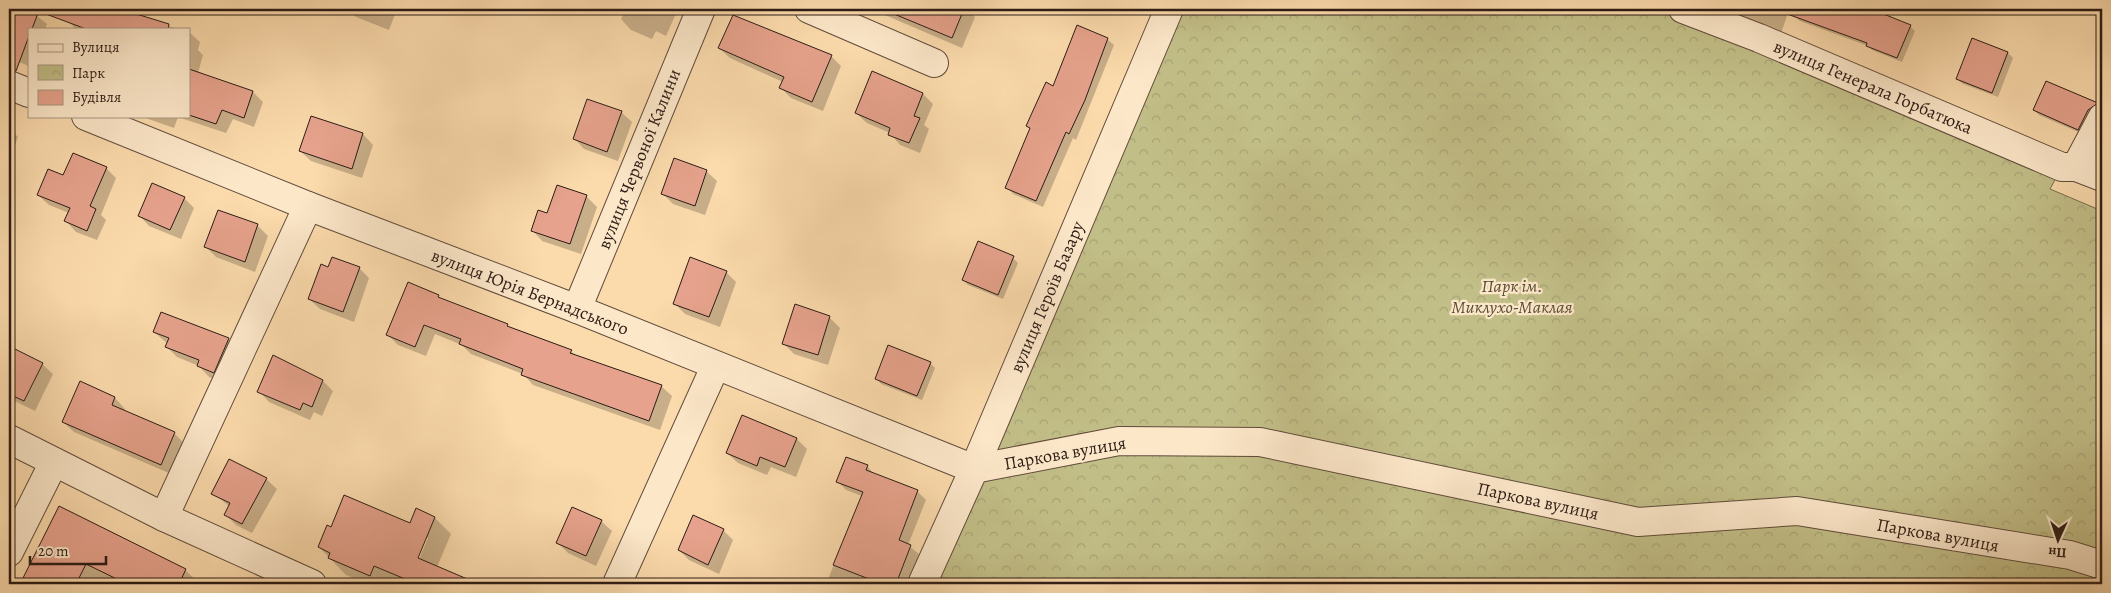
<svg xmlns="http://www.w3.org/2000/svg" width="2111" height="593" font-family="Alegreya,serif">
<defs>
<pattern id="park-crowns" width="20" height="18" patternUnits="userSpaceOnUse" patternTransform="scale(1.25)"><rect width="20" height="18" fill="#c2be87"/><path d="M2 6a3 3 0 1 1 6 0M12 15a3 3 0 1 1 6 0" fill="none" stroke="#a7a374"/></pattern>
</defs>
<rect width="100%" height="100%" fill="#fbdaac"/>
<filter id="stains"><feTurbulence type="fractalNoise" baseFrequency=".004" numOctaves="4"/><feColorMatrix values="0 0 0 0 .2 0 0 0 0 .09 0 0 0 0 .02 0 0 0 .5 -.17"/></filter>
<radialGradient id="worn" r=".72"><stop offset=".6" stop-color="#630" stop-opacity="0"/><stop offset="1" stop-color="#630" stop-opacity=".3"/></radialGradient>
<!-- park -->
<polygon fill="url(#park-crowns)" stroke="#776d4e" points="1169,9 1683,9 2062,167 2050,189 2102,211 2102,584 922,584"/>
<!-- shadow -->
<g fill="#0003" fill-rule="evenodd">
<polygon points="9,9 34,9 32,12 47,24 45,29 29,29 29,66 9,58"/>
<polygon points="73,9 134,9 138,13 137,16 178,29 76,29 69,22"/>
<polygon points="348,9 397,9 389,30 356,17"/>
<polygon points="620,9 678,9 666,36 656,31 652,39 631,30 621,19 625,11"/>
<polygon points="871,9 967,9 975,17 962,48"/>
<polygon points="1705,9 1780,9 1787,16 1779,39"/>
<polygon points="1797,9 1867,9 1910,26 1915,31 1902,62 1872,50 1868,46 1800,21 1794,16"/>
<polygon points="189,32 200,42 198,50 203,55 198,73 253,92 263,102 254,127 233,119 226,133 178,117 174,128 140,116 189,116"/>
<polygon points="1107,39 1114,45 1076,140 1073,138 1043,207 1013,194 1007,187 1031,129 1054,87"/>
<polygon points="1973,40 2008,53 2013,58 1998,97 1963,84 1957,79"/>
<polygon points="719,48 831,56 841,66 823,111 791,98 781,88 783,82 730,58"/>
<polygon points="923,94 933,104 924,125 929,129 920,153 900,145 890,133 867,123 856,113"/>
<polygon points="2092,107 2097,112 2083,134 2039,115 2034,110"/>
<polygon points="621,112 632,122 618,161 584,149 574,138"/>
<polygon points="311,117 363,134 373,145 362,178 311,161 300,151"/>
<polygon points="9,128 18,137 9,160"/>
<polygon points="106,168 116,178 101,215 106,220 97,240 76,232 66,221 69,213 49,205 38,195 64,177"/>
<polygon points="706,171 717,181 705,215 673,204 663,194"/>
<polygon points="586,196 597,207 581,254 542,241 532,230 548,214"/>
<polygon points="184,198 194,208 181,239 149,226 139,215"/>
<polygon points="219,211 258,226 268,236 255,272 216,257 206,247"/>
<polygon points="1013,258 1018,263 1003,299 968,285 963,280"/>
<polygon points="359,268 369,278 354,322 320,309 309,299"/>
<polygon points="726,272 736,282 720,327 685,314 674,303"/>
<polygon points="438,296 442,300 507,325 512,329 571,351 576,356 661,386 672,396 660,430 533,385 523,374 471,354 462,345 435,334 426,356 398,345 387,334"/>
<polygon points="829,317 840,328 828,365 794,354 784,344"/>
<polygon points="154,332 228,339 238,350 224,382 209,377 199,366 177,357 167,347 168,344"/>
<polygon points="9,348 42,364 53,374 35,411 9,398"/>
<polygon points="274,357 323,381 333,391 322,416 314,412 310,420 269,402 259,391"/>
<polygon points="930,363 935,368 922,400 881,384 876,378"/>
<polygon points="80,383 115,398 125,409 124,411 174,433 184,443 171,474 74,432 63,422"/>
<polygon points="797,439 807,449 796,477 771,467 767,475 738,463 727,453"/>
<polygon points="867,466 875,475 918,492 926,500 908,545 919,554 907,584 826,584 862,496 846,490 838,482"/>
<polygon points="266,479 277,489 252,533 236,525 226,515 230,507 213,493"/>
<polygon points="60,507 185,570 200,584 21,584"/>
<path d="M435,518L451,534L437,567L465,580L470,584H396L391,582L390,584H369L346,575L319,547L332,528L411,524ZM425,538H428L417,564L415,563Z"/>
<polygon points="601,521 612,531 596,566 568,553 558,543"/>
<polygon points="723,530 733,540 719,574 689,560 679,550"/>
</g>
<!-- building -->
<g fill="#e6a28c" stroke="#2c1c15">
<polygon points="9,9 27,9 38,13 32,29 29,29 29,36 16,71 9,70"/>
<polygon points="38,9 120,9 169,24 168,29 86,29 38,11"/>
<polygon points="882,9 964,9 952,38"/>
<polygon points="1780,9 1871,9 1911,25 1897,58 1866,46 1867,43 1779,11"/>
<polygon points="733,15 832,55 812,102 779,88 784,77 718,48"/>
<polygon points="1077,25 1108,38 1085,100 1069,134 1066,132 1036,201 1005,188 1030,128 1026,126 1046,82 1053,86"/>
<polygon points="1972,38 2008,52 1992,93 1956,79"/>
<polygon points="189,69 253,91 244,118 222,110 216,124 189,115"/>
<polygon points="872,71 923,93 914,116 920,118 909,143 888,135 890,128 855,113"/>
<polygon points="2046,81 2098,103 2088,110 2078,130 2033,110"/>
<polygon points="587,99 622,111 607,152 573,139"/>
<polygon points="311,116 363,133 352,169 299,151"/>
<polygon points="73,153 107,167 90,206 96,209 87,231 64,221 70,208 37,195 48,169 63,175"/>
<polygon points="674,158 707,170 695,206 661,194"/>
<polygon points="152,183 185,197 170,230 138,216"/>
<polygon points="557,185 587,195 570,244 531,231 538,210 547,213"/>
<polygon points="218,210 258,224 245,262 204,247"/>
<polygon points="978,241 1014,256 998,295 962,280"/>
<polygon points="332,257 360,267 343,312 308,299 321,264 328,267"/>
<polygon points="690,257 727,271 709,317 673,304"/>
<polygon points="408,282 439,295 438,297 508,324 507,326 572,350 570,353 662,385 649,421 521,375 523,369 459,344 461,339 424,325 415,347 386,335"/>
<polygon points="795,304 830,316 818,355 782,344"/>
<polygon points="161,312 229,338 214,373 197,366 199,360 165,347 169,338 153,332"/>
<polygon points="888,345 931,362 917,396 875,379"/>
<polygon points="9,346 43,363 24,401 9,394"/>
<polygon points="273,355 323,380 312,407 303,403 300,410 257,392"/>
<polygon points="80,381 115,397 112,405 175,432 161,465 62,422"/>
<polygon points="742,415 797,438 785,467 760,457 757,466 726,453"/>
<polygon points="846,457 868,465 866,470 918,490 899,540 911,545 896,584 882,584 833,565 863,492 836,482"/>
<polygon points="229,459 267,478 242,524 224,515 230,503 211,494"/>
<polygon points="344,495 410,523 416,508 435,517 418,558 479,584 417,584 374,566 370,576 328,558 330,553 318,547 327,525 331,527"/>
<polygon points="59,506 186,569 179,584 127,584 86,564 76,584 20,584"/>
<polygon points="572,507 602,520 586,556 556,543"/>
<polygon points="693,515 724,529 708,565 678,550"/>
</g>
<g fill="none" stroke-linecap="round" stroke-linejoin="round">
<defs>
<g id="minor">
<polyline points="809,9 934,63"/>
<polyline points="1683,9 1759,38 2062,167 2076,167 2102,118"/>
<polyline points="9,85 29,93"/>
<polyline points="86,116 308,206 577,309 974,469 1119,441 1260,442 1638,522 1797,511 2070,555 2102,565"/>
<polyline points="2076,167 2102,177"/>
<polyline points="577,309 701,9"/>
<polyline points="9,439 164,517 312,584"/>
<polyline points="164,517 308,206"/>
<polyline points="9,552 54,462"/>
<polyline points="617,584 715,367"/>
<polyline points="922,584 974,469 1169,9"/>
</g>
</defs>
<!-- minor casing -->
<use href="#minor" stroke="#604c3b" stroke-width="30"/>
<!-- minor -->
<use href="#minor" stroke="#fce7c9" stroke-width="28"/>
</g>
<g text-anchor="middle" stroke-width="4.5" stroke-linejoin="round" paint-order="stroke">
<!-- street labels -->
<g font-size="18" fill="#2c1c15" stroke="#fce7c9">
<text transform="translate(1873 87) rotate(23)" y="6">вулиця Генерала Горбатюка</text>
<text transform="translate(639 159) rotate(-68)" y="6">вулиця Червоної Калини</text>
<text transform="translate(530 292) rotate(21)" y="6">вулиця Юрія Бернадського</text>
<text transform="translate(1047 297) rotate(-67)" y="6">вулиця Героїв Базару</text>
<text transform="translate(1065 453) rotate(-10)" y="6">Паркова вулиця</text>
<text transform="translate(1538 501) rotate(12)" y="6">Паркова вулиця</text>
<text transform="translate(1938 535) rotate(10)" y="6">Паркова вулиця</text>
</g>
<!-- park labels -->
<g font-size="18" font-style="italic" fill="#594d37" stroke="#fce7c9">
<text x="1512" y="292">Парк ім.<tspan x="1512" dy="21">Миклухо-Маклая</tspan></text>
</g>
</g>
<!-- margin -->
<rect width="2111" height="593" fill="none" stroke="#fbdaac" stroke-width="30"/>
<rect x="10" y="10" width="2091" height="573" fill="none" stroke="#2c1c15" stroke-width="2.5"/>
<rect x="15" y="15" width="2081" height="563" fill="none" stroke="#2c1c15"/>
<!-- legend -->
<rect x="28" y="28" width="162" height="90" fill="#fce7c9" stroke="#a99681"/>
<rect x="38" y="44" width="25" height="8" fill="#fce7c9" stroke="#a99681"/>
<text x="72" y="52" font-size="15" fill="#2c1c15">Вулиця</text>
<rect x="38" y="65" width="25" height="15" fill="url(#park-crowns)" stroke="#a99681"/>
<text x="72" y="78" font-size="15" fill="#2c1c15">Парк</text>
<rect x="38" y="90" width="25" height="15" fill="#e6a28c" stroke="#a99681"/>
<text x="72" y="102" font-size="15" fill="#2c1c15">Будівля</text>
<!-- north arrow -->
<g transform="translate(2058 540) rotate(183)" stroke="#fce7c9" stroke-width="4" paint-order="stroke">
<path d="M0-4L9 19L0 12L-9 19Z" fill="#2c1c15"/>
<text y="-8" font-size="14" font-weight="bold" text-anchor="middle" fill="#2c1c15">Пн</text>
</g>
<!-- scale -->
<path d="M30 556v8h76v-8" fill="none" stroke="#2c1c15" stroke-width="2.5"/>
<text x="38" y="556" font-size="15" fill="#2c1c15" stroke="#fce7c9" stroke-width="4" paint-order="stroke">20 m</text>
<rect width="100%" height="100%" filter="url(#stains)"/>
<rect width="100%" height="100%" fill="url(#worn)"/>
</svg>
